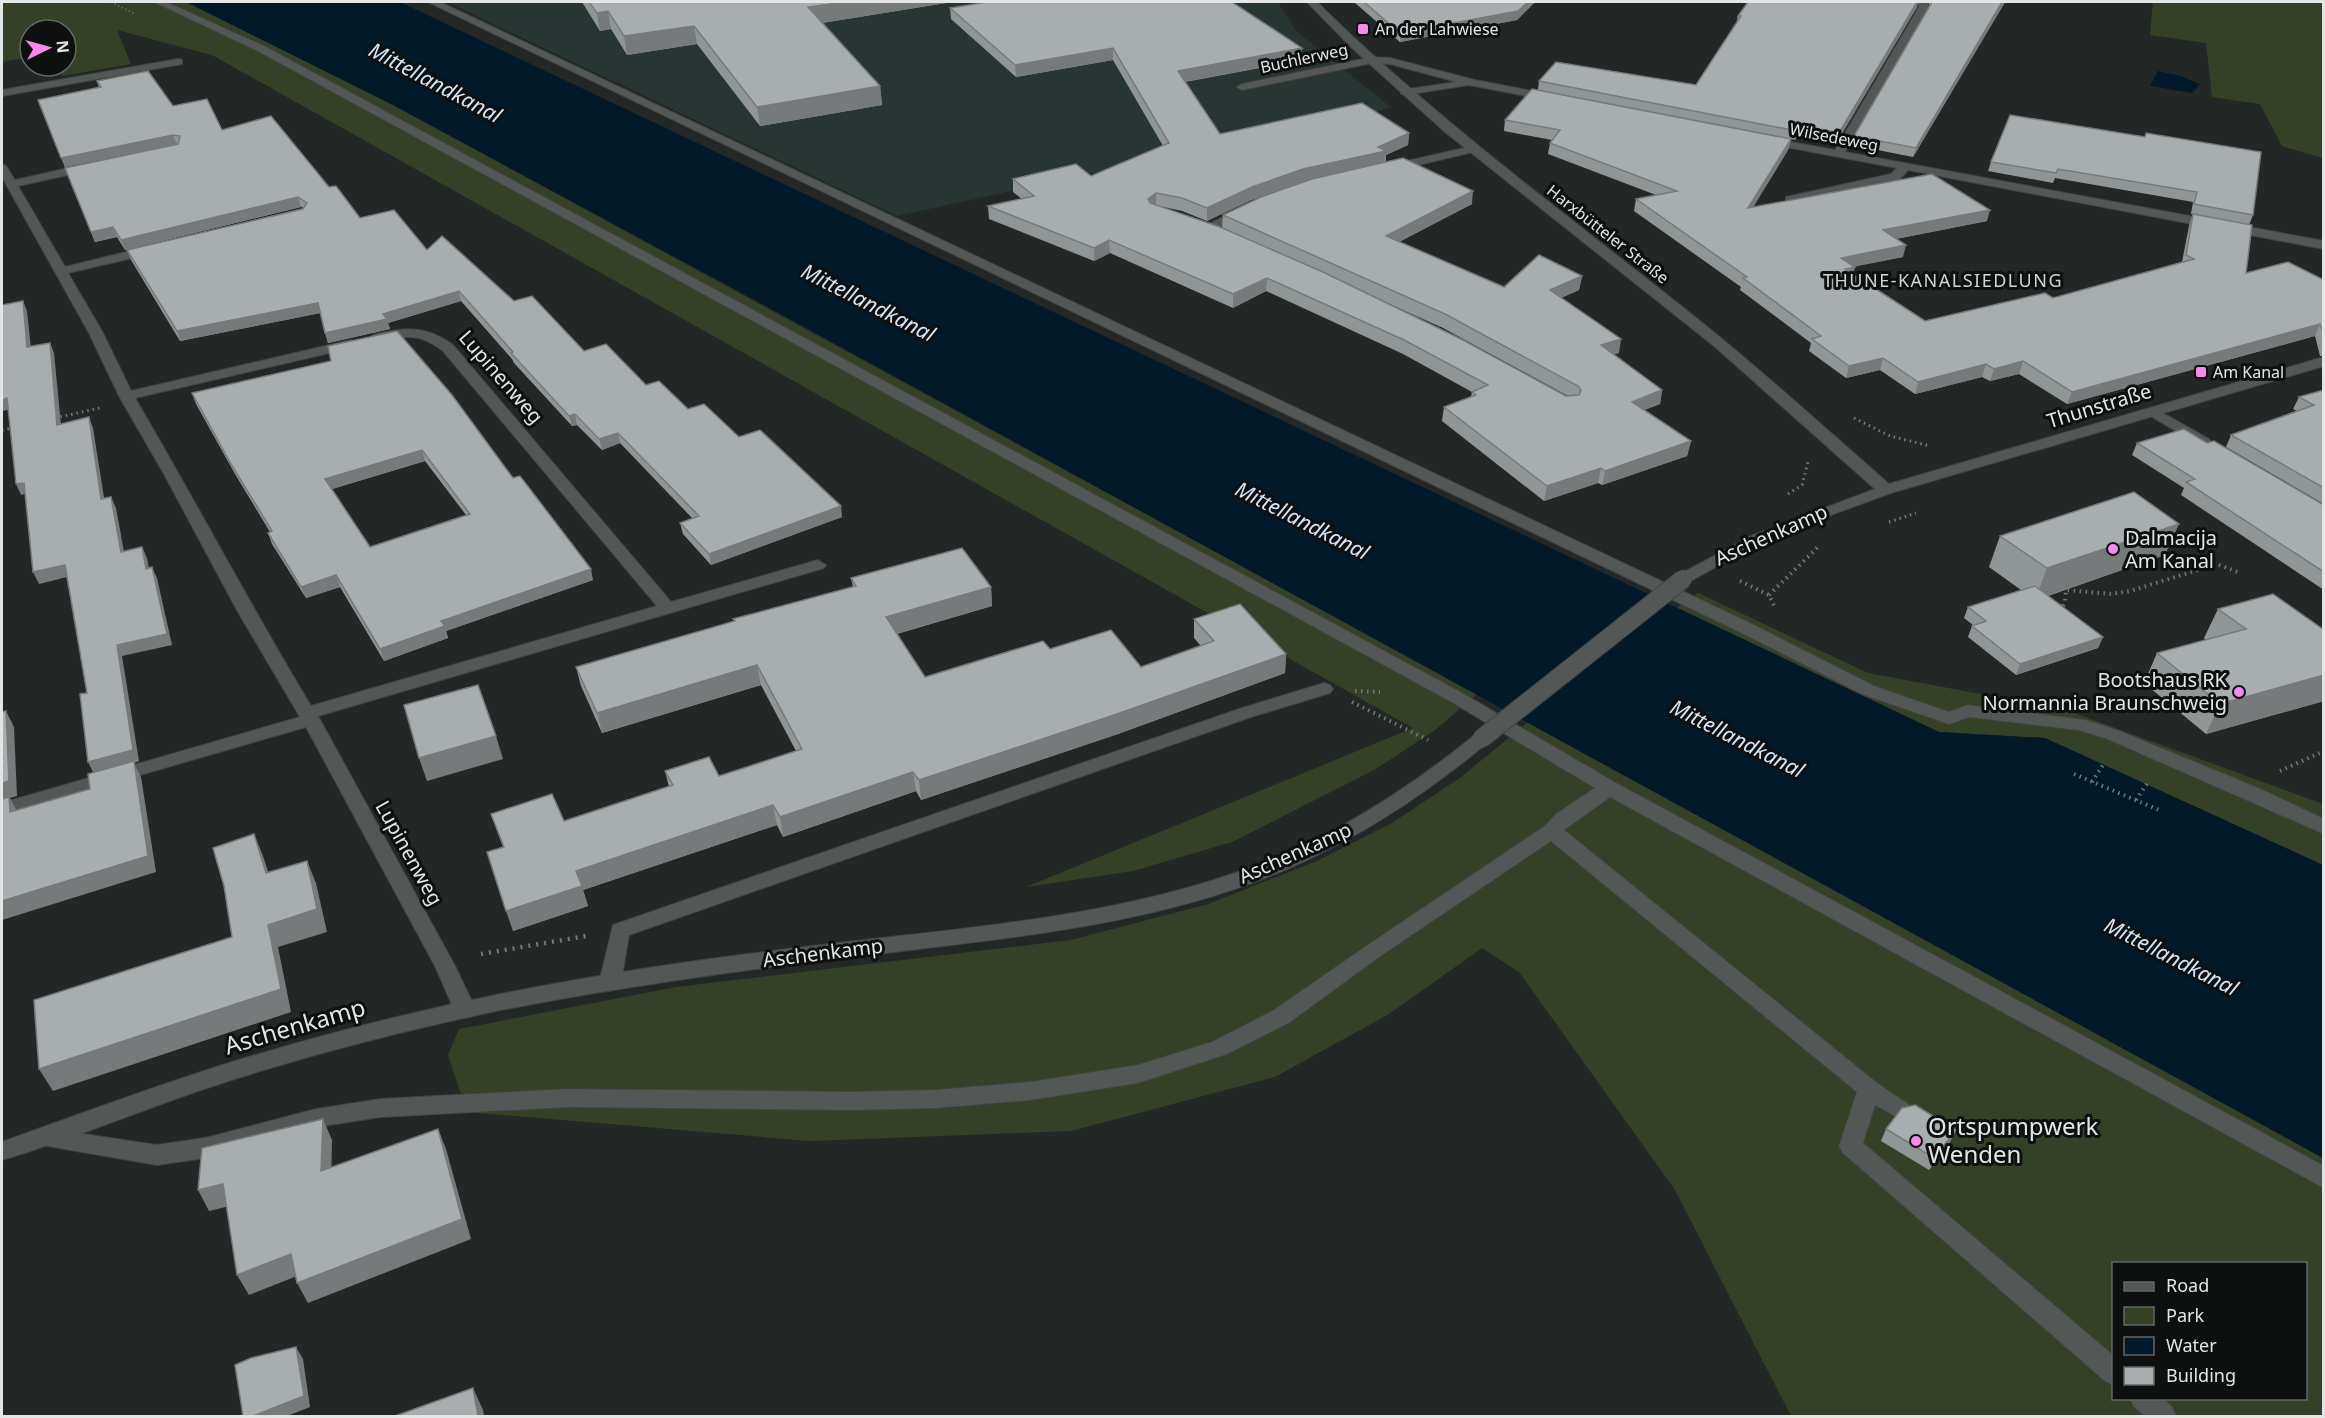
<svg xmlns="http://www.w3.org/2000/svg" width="2325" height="1418" font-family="'Noto Sans',sans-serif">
<rect width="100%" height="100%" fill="#232827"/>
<!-- built -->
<polygon fill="#293533" points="447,2 1278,2 1296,31 1392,108 897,216"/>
<!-- green -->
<g fill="#354127" fill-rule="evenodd">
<polygon points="2,2 186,2 393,105 1477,694 1435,730 1376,769 1232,842 1133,871 1026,887 1413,728 212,55 117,30 131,64 62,76 60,66 66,66 66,30 30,30 30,57 2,62"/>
<polygon points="2153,2 2323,2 2323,158 2282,146 2260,104 2212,97 2206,43 2150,35"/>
<polygon points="1698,593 1868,673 2066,710 2323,804 2323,865 2045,738 1939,732 1677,608"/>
<path d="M1528,722L2323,1158V1416H1791L1675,1190L1519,972L1482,948L1389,1014L1275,1077L1071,1131L810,1141L467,1112L448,1055L459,1029L676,987L1071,940L1208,904L1317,861L1392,823L1461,777ZM2114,1264H2306V1398H2114Z"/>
</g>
<!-- water -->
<g fill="#02192a">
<polygon points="186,2 400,2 1939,732 2045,738 2323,865 2323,1158 788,318 393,105"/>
<polygon points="2158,71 2181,76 2200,84 2192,93 2150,86"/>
</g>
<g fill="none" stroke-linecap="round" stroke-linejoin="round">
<defs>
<g id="service">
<polygon points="154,2 166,2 266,47 1462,693 1616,783 2324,1166 2324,1188 1610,797 1564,830 1877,1083 1908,1104 1911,1110 1908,1116 1900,1119 1875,1105 1863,1143 2114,1356 2114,1385 2105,1381 1843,1153 1839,1146 1857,1092 1551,841 1376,959 1290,1022 1227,1054 1138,1083 1030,1100 935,1108 851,1110 567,1107 381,1117 316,1127 205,1158 157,1165 36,1144 33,1137 36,1130 44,1128 157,1145 205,1138 316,1109 381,1099 567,1089 851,1092 935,1090 1030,1082 1138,1065 1212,1042 1274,1010 1362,949 1545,826 1556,814 1595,788 1450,701 258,51"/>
<polygon points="428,2 440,2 1756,626 1874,686 1949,712 1968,705 2085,720 2117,730 2263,790 2324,819 2324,834 2105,738 2078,730 1969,717 1949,724 1943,722 1862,694 1744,634"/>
<polygon points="2130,1398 2162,1398 2172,1407 2176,1416 2145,1416 2134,1407"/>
</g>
<g id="minor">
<polygon points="1917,2 1927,2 1929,7 1845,152 2324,241 2324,249 1908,170 1899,180 1790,204 1786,203 1786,197 1891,174 1897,168 1765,143 1759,140 1765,137 1835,150 1919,7"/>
<polygon points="1372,57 1390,58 1475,80 1553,95 1558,98 1553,101 1469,85 1405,95 1401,94 1401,90 1457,82 1390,64 1372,63 1242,90 1237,87 1242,84"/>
<polygon points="178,59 182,60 182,64 2,96 2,90"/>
<polygon points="1473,146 1479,149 1477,151 1389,172 1383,168 1385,166"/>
<path d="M91,163L95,165V169L18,186L65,267L150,246L156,250L154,253L68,273L103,333L131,391L351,340L358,344L351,348L135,398C195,500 250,605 311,706L657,606L443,351C426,338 414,334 393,339C386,340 380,343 373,341L371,338L373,335C404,327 426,325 453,345L671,602L818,560L826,565L824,568L318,716L455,966L476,1010L473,1016L465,1018L457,1016L435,966L306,727L2,815V803L300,717L238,612L164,474L119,396L89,333L2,177V164L6,166L15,180Z"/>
<polygon points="1245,206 1249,207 1249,213 1217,228 1229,235 1227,238 1219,238 1201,228"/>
<polygon points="2154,408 2209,439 2211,442 2209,445 2199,445 2149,415 2147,412"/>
<polygon points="1324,683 1330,685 1333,689 1330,693 1251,717 629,935 621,983 617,989 610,991 603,989 599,983 613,925 1239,709"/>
</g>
<g id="tertiary">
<path d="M1307,2H1317C1436,120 1570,217 1700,321C1765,373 1826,429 1889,484L2324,357V366L1891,493L1787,531L1737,555L1689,582H1677L1675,579L1677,576L1751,536L1875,489L1714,346L1445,132L1352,48Z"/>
<path d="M1481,733L1487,735L1490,739L1487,743C1428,792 1367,833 1296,865C1165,924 1017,937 876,954C749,969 622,986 496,1011C397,1032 297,1058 201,1090C134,1113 69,1140 2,1160V1142C77,1115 152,1087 229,1063C343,1028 459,1000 576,980C680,961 786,949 891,937C1022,922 1155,908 1277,857C1350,827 1414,784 1475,735Z"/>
</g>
</defs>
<!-- service casing -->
<use href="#service" stroke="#404443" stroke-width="2"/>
<!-- minor casing -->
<use href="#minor" stroke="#404443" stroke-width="2"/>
<!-- tertiary casing -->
<use href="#tertiary" stroke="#404443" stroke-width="2"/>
<!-- path-far3 -->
<polyline stroke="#747877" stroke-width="2" stroke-dasharray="1 3" stroke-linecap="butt" points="111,2 135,14"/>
<!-- path-far2 -->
<g stroke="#747877" stroke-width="3" stroke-dasharray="1.5 4" stroke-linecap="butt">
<polyline points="55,418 100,408"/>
<polyline points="1854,418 1890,436 1930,446"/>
<polyline points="2,430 12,428"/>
<polyline points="1788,494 1802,485 1808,462"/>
<polyline points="1889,522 1916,513"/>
</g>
<!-- path-far1 -->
<g stroke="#747877" stroke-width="4" stroke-dasharray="1.5 4.5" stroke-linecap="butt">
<polyline points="1740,581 1769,595 1775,608"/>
<polyline points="1769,595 1818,547"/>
<polyline points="2060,611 2065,602 2066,590 2111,594 2130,591 2217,564 2240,573"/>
<polyline points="1355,691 1380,692"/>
<polyline points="1352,702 1428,740"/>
<polyline points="2280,771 2324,751"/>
<polyline points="2074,774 2159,810"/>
<polyline points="2092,782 2105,762"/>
<polyline points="2136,800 2148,782"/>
</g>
<!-- path -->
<polyline stroke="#747877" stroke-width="4.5" stroke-dasharray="2 6" stroke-linecap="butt" points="481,954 586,936"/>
<!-- service -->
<use href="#service" fill="#535857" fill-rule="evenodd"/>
<!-- minor -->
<use href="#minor" fill="#535857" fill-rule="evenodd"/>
<!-- tertiary -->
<use href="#tertiary" fill="#535857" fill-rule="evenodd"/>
<defs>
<polyline id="tertiary-bridge" points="1481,739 1683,579"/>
</defs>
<!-- tertiary-bridge casing -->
<use href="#tertiary-bridge" stroke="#404443" stroke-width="20" stroke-linecap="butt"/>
<!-- tertiary-bridge -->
<use href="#tertiary-bridge" stroke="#535857" stroke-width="18"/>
</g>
<!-- wall -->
<g fill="#909696" fill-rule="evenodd">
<polygon points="582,2 952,2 822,23 880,86 882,105 760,126 697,44 627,55 611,29 600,31"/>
<polygon points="1354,2 1535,2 1517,20 1400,42"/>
<polygon points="1928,2 2005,2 1913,157 1852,145 1854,136 1930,6"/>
<polygon points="1917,7 1837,142 1798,134 1795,140 1791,139 1788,150 1753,207 1987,221 1896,239 1903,257 1855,266 1853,274 1925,321 2053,298 2182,262 2189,226 2193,214 2246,273 2324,280 2324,356 2320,356 2315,336 2067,404 2019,374 1990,381 1982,377 1915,394 1880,370 1846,378 1809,351 1811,343 1740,290 1741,287 1634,211 1636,199 1656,195 1548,154 1550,143 1552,140 1504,131 1505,120 1538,90 1539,81 1696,85 1736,24 1738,16"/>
<path d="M950,8L1302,60L1185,82L1220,134L1409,133L1408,145L1386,155V162L1472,204L1399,242L1504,287L1582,276L1579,290L1561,298L1619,353L1614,354L1662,390L1660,404L1644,410L1691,441L1687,456L1602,485L1598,483L1544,501L1442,421L1444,407L1471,397L1472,392L1403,354L1266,291L1233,308L1110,253L1094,261L989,219L988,206L1022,199L1013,192V179L1091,176L1163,146L1113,60L1016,77L951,19ZM1310,180L1223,215L1222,228L1159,206L1182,211L1207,221L1251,200L1302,182ZM1374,297L1443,328L1568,396H1566Z"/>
<polygon points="97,81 173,106 222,130 329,187 360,218 427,250 514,301 584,351 739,437 842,517 711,565 683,534 680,523 693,519 620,443 602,450 577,425 572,426 514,363 512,359 461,301 388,323 390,329 328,343 320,313 180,341 131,260 127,250 304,208 301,207 125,250 117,237 95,242 65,168 178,144 65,167 38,100 99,88"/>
<polygon points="2146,133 2253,215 2249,225 2191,214 2193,202 2055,178 2053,183 1988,171 1991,162 2145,137"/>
<path d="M331,361L513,478L593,580L446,631L448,638L384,661L340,587L306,598L272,544L268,533L270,532L235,474L196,404L192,393ZM425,461L466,515L370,547L332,489Z"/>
<polygon points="2324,390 2324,504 2226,447 2231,435 2297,411 2293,409 2299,397"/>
<polygon points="2137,443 2207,443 2324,505 2324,590 2181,495 2184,488 2132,455"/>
<polygon points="2000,536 2165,555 2048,596 2103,637 2098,648 2016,675 1968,637 1972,626 1973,625 1964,618 1968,607 2021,590 1989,567"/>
<polygon points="851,578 991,587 992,606 897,634 925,677 1050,649 1141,667 1201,646 1194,638 1194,619 1286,654 1285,673 1118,734 921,800 916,791 783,837 777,825 583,890 588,906 513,931 503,847 491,814 564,821 669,787 665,771 719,776 796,751 761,685 602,733 581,686 576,667 734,622 733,619 853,587"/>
<polygon points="2218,609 2324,630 2324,701 2206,734 2144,683 2157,653 2206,640 2204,638"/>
<polygon points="1886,1129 1950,1142 1929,1170 1881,1141"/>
</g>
<!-- shaded-wall -->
<g fill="#767a7a">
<polygon points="844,2 952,2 810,25 808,7"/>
<polygon points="1528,2 1535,2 1517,20 1400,42 1400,33"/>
<polygon points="1917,2 1918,2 1917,7 1837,142 1839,133"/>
<polygon points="2002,2 2005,2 1913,157 1916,148"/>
<polygon points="608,11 611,29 600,31 597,13"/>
<polygon points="694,26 697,44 627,55 624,36"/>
<polygon points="1113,48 1113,60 1016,77 1015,65"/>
<polygon points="1302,48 1302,60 1178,83 1178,71"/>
<polygon points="880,86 882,105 760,126 757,107"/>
<polygon points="1800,125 1798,134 1795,140 1797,131"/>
<polygon points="1409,133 1408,145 1386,155 1385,163 1302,182 1251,200 1207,221 1207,208 1252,187 1303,169 1378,147"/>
<polygon points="173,135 177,144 65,167 61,158"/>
<polygon points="1791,139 1788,150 1746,219 1748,208"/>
<polygon points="1473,191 1472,204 1385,249 1386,236"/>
<polygon points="1156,193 1156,206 1148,212 1148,199"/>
<polygon points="298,197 301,207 125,250 121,240"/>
<polygon points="1990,210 1987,221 1880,242 1883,230"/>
<polygon points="113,227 117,237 95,242 91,232"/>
<polygon points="1109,240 1110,253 1094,261 1094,248"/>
<polygon points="1906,245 1903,257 1838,270 1841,258"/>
<polygon points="1855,267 1852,278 1845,269"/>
<polygon points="1582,276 1579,290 1548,303 1550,290"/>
<polygon points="1267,278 1266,291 1233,308 1233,294"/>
<polygon points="459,291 461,301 388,323 390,329 328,343 325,333 383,314"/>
<polygon points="23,301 27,311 32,358 27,347"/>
<polygon points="318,303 321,313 180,341 177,331"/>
<polygon points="2320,324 2315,336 2067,404 2072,392"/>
<polygon points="1621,339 1619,353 1599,359 1601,345"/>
<polygon points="50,343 54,353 62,435 57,425"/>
<polygon points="1883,358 1880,370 1846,378 1849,366"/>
<polygon points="2023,361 2019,374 1990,381 1994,369"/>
<polygon points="1986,364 1982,377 1915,394 1918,382"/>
<polygon points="1662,390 1660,404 1629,416 1632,402"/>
<polygon points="7,398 12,409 2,411 2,400"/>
<polygon points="575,414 577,425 572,426 569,416"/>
<polygon points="89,417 93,428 106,510 101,499"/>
<polygon points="618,433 620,443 602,450 599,439"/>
<polygon points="1691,441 1687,456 1602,485 1605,471"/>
<polygon points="422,450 425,461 329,490 325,479"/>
<polygon points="1601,468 1598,483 1544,501 1547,486"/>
<polygon points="24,483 29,493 21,495 16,484"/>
<polygon points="111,497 116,508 126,563 121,552"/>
<polygon points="841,506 842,517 711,565 709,554"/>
<polygon points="2179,524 2165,555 2035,600 2047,568"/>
<polygon points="142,547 147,558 151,580 146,569"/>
<polygon points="65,565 71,576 39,584 33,572"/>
<polygon points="152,567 157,578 172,645 122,656 139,761 134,763 141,777 156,872 2,920 2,901 148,856 94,774 88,762 117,645"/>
<polygon points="591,569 593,580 446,631 448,638 384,661 380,649 441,621"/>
<polygon points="336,575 340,587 306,598 301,587"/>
<polygon points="991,587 992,606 888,636 886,617"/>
<polygon points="2103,637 2098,648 2016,675 2020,664"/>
<polygon points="1286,654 1285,673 1118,734 921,800 919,780"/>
<polygon points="757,665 761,685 602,733 597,713"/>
<polygon points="2324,675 2324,701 2206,734 2220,704"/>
<polygon points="6,711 14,727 17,796 10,798 18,813 10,812 2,801 2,783"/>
<polygon points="496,736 503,759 427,781 419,758"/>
<polygon points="913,772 916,791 783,837 780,817"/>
<polygon points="773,805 777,825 583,890 588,906 513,931 506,911 576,871"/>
<polygon points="254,834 263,856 276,896 266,873"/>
<polygon points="307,861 316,883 327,932 278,947 291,1012 53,1091 39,1069 268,925"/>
<polygon points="323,1119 332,1140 331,1192 321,1171"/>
<polygon points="438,1129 446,1149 471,1239 308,1303 297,1283"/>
<polygon points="1956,1130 1950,1142 1929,1170 1934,1158"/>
<polygon points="223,1184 234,1205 209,1211 198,1190"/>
<polygon points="291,1254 302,1274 249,1295 237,1275"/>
<polygon points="296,1347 303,1359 310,1407 287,1416 253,1416"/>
<polygon points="473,1388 483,1410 484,1416 478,1416"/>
</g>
<!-- building -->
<g fill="#a8aeaf" stroke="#767a7a" stroke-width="1.5" fill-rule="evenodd">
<polygon points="589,2 844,2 808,7 880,86 757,107 694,26 624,36 608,11 597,13"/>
<polygon points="988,2 1232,2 1302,48 1178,71 1220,134 1362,103 1409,133 1378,147 1386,151 1303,169 1252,187 1207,208 1182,198 1156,193 1148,199 1150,203 1220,227 1323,272 1463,340 1566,396 1579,395 1581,390 1578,386 1445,314 1223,215 1261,197 1312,179 1403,158 1473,191 1386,236 1504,287 1539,255 1582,276 1550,290 1621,339 1601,345 1662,390 1632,402 1691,441 1605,471 1601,468 1547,486 1444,407 1476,395 1472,392 1488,385 1404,340 1267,278 1233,294 1109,240 1094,248 988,206 1034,196 1013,179 1076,164 1091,176 1169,143 1113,48 1015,65 950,8"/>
<polygon points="1364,2 1528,2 1518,11 1400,33"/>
<polygon points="1748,2 1917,2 1839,133 1800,125 1797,131 1539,81 1556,62 1696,85 1741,16 1738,16"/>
<polygon points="1932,2 2002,2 1916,148 1854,136"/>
<polygon points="148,71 173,106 207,99 222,130 271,116 329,187 336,186 360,218 394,210 427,250 442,236 514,301 532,296 584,351 606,344 646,385 659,381 688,409 704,404 739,437 760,430 841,506 709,554 680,523 699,516 618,433 599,439 575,414 569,416 511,353 513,352 459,291 383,314 387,319 325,333 318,303 177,331 127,250 303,209 307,203 298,197 121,240 113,227 91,232 65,168 178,144 180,136 173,135 61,158 38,100 101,87 97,81"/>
<polygon points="1532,89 1791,139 1748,208 1932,174 1990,210 1883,230 1906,245 1841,258 1855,267 1845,269 1925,321 2045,293 2053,298 2194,259 2186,255 2193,214 2252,225 2246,273 2288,262 2324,280 2324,335 2320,324 2072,392 2023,361 1994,369 1986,364 1918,382 1883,358 1849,366 1812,339 1821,336 1743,278 1747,277 1636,199 1677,191 1550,143 1560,130 1505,120"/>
<polygon points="2010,115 2145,137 2146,133 2261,152 2253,215 2194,204 2197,192 2058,169 2056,173 1991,162"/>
<polygon points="23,301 27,347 50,343 57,425 89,417 101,499 111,497 121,552 142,547 146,569 152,567 167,634 117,645 133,750 88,762 80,694 87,693 65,565 33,572 24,483 16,484 7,398 2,400 2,305"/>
<path d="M397,331L452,395L513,478L520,476L591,569L441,621L445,626L380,649L336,575L301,587L268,533L272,531L231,464L192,393L331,361L328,346ZM422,450L470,514L370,547L325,479Z"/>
<polygon points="2324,390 2324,488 2231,435 2314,405 2299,397"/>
<polygon points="2184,429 2207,443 2214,441 2324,505 2324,572 2186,482 2195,479 2137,443"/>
<polygon points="2134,492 2179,524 2047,568 2000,536"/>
<polygon points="962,548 991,587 886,617 925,677 1043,641 1050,649 1111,630 1141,667 1214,641 1194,619 1240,604 1286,654 1117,714 919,780 913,772 780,817 773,805 576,871 582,886 506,911 487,852 504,847 491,814 552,794 564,821 673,785 665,771 709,757 719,776 802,749 757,665 597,713 576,667 735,621 733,619 856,586 851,578"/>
<polygon points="2035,586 2103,637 2020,664 1972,626 1986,621 1968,607"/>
<polygon points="2273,594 2324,630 2324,675 2220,704 2157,653 2246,629 2218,609"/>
<polygon points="478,685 496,736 419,758 404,705"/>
<polygon points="6,711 9,781 2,783 2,712"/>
<polygon points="134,761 148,856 2,901 2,799 9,797 10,812 90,789 88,774"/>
<polygon points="254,834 266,873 307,861 317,909 268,925 281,989 39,1069 34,1000 232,937 224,886 213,848"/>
<polygon points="1915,1105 1956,1130 1934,1158 1886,1129 1902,1108"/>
<polygon points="323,1119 321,1171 438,1129 462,1219 297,1283 291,1254 237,1275 223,1184 198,1190 202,1148"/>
<polygon points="296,1347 304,1396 253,1416 243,1416 235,1365 251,1358"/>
<polygon points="473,1388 478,1416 395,1416"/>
</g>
<!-- markers -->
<g fill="#f788ec" stroke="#0e1010" stroke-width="2">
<rect x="1357" y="23" width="12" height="12" rx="3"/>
<rect x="2195" y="366" width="12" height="12" rx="3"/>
<circle cx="2113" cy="549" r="6"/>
<circle cx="2239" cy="692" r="6"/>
<circle cx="1916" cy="1141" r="6"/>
</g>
<g text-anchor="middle" stroke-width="6" stroke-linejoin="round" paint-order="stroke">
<!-- far-poi labels -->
<g font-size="16" fill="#e3e6e5" stroke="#0e1010" text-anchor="start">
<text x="1375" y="35">An der Lahwiese</text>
<text x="2213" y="378">Am Kanal</text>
</g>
<!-- far-street labels -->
<g font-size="16" fill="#e3e6e5" stroke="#0e1010">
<text transform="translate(1304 58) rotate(-12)" y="6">Buchlerweg</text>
<text transform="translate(1834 137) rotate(11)" y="6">Wilsedeweg</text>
<text transform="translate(1608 234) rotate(38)" y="6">Harxbütteler Straße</text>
</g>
<!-- far-quarter labels -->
<g font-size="18" letter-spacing="1.5" fill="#cfd5d4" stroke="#0e1010">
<text x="1943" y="287">THUNE-KANALSIEDLUNG</text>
</g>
<!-- street labels -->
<g font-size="20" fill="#e3e6e5" stroke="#0e1010">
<text transform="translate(501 377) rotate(49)" y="7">Lupinenweg</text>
<text transform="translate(2099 406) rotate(-17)" y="7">Thunstraße</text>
<text transform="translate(1771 535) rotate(-24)" y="7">Aschenkamp</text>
<text transform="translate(409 853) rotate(61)" y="7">Lupinenweg</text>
<text transform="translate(1295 853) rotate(-24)" y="7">Aschenkamp</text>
<text transform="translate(823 953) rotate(-7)" y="7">Aschenkamp</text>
</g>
<!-- poi labels -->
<g font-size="20" fill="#e3e6e5" stroke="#0e1010" text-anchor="start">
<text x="2125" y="545">Dalmacija<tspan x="2125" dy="23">Am Kanal</tspan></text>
<text x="2227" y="687" text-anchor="end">Bootshaus RK<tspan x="2227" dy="23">Normannia Braunschweig</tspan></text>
</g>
<!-- water labels -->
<g font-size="21" font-style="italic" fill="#d3e6f7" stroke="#0e1010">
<text transform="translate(435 83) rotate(28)" y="7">Mittellandkanal</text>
<text transform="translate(868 303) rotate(27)" y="7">Mittellandkanal</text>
<text transform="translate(1302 521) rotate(27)" y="7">Mittellandkanal</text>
<text transform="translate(1737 739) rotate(27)" y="7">Mittellandkanal</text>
<text transform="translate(2171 957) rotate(27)" y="7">Mittellandkanal</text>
</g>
<!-- near-street labels -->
<g font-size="24" fill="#e3e6e5" stroke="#0e1010">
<text transform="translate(295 1027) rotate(-16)" y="8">Aschenkamp</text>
</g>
<!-- near-poi labels -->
<g font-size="24" fill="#e3e6e5" stroke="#0e1010" text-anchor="start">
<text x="1928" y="1135">Ortspumpwerk<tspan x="1928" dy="28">Wenden</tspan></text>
</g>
</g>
<!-- border -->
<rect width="2325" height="1418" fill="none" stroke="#e3e6e5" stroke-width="6"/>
<!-- legend -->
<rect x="2112" y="1262" width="195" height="138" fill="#0e1010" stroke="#636665" stroke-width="1.5"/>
<rect x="2124" y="1282" width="30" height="9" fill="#535857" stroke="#636665" stroke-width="1.5"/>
<text x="2166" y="1292" font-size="18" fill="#e3e6e5">Road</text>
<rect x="2124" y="1307" width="30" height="18" fill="#354127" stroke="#636665" stroke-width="1.5"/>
<text x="2166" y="1322" font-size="18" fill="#e3e6e5">Park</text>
<rect x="2124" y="1337" width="30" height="18" fill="#02192a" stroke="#636665" stroke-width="1.5"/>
<text x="2166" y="1352" font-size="18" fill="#e3e6e5">Water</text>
<rect x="2124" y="1367" width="30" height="18" fill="#a8aeaf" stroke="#636665" stroke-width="1.5"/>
<text x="2166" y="1382" font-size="18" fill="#e3e6e5">Building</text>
<!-- north arrow -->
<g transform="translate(48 48) rotate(85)"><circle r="28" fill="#0e1010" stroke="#636665" stroke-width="1.5"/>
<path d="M0-4.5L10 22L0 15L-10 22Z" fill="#f788ec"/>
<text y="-9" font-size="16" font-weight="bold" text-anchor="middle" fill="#e3e6e5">N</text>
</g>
</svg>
